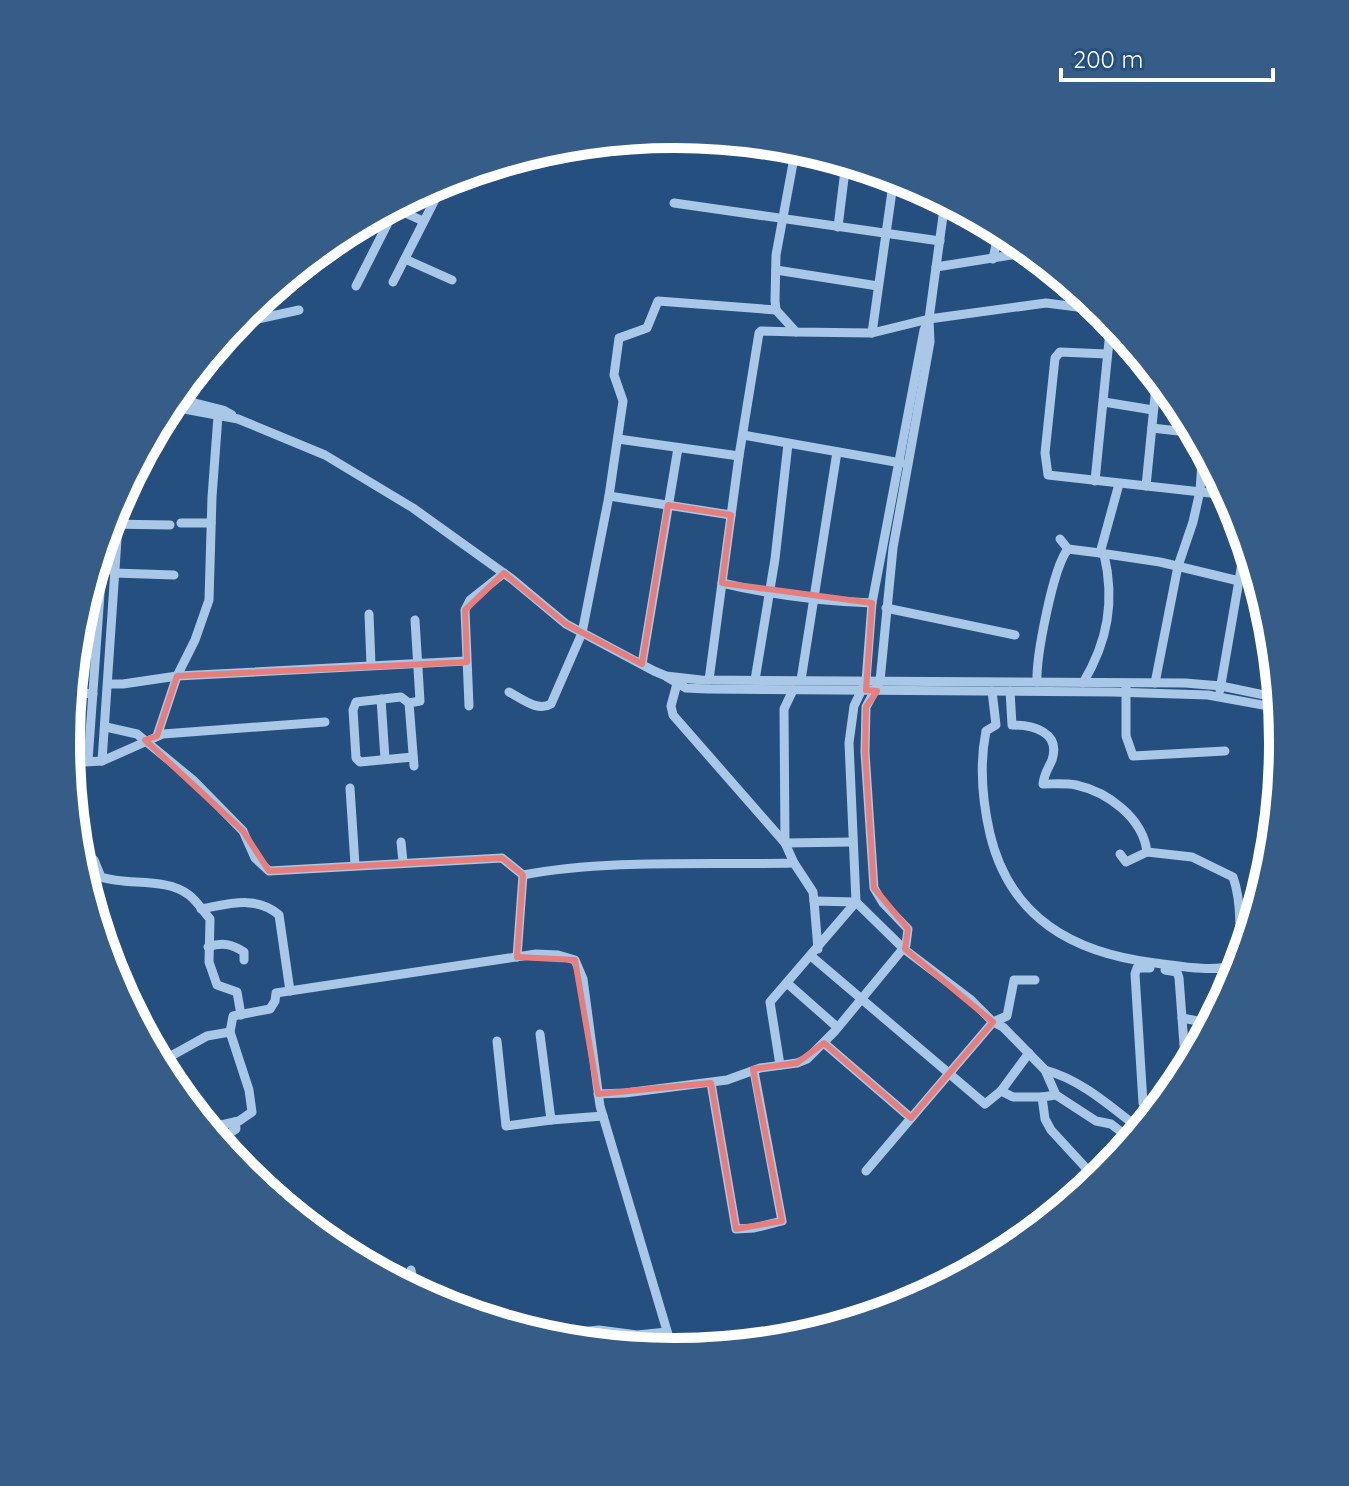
<svg xmlns="http://www.w3.org/2000/svg" width="1349" height="1486" font-family="Quicksand,sans-serif">
<rect width="100%" height="100%" fill="#244f7e"/>
<g fill="none" stroke-linecap="round" stroke-linejoin="round">
<!-- minor -->
<g stroke="#a9c7e6" stroke-width="9">
<polyline points="796,147 776,255 775,301 776,310 796,332 872,333 929,319 1046,303 1101,310"/>
<polyline points="945,201 929,319 924,330 872,603 866,681 854,706 849,743 856,902 904,949 970,999 993,1022 1003,1027 1045,1070 1056,1095 1096,1121 1111,1124 1132,1140"/>
<polyline points="674,203 940,241"/>
<polyline points="392,207 423,221"/>
<polyline points="838,227 846,162"/>
<polyline points="405,259 452,280"/>
<polyline points="993,259 999,230"/>
<polyline points="936,267 1031,252"/>
<polyline points="776,270 878,286"/>
<polyline points="284,280 289,279 297,270"/>
<polyline points="393,282 445,180"/>
<polyline points="356,286 397,205"/>
<polyline points="235,324 299,310"/>
<polyline points="872,333 894,177"/>
<polyline points="1107,354 1060,352 1055,358 1045,453 1048,475 1228,495"/>
<polyline points="175,398 223,410 232,415"/>
<polyline points="1104,402 1153,410"/>
<polyline points="168,406 238,419 325,455 413,508 512,579 566,624 654,671 666,676 701,680 1185,683 1221,686 1279,698"/>
<polyline points="1152,428 1196,433"/>
<polyline points="743,435 901,463"/>
<polyline points="618,439 739,456"/>
<polyline points="1095,481 1111,321"/>
<polyline points="1119,484 1100,553 1160,562 1239,581"/>
<polyline points="1146,486 1157,376"/>
<polyline points="609,496 731,515"/>
<polyline points="181,523 211,523"/>
<polyline points="108,524 170,525"/>
<polyline points="1060,539 1068,549 1100,553"/>
<polyline points="114,573 174,575"/>
<path d="M722,583C772,595 821,601 872,603"/>
<polyline points="1261,590 1264,599"/>
<polyline points="886,608 1015,635"/>
<polyline points="369,614 371,665"/>
<polyline points="642,664 678,448"/>
<polyline points="667,677 686,688 707,689 1113,692 1208,695 1279,708"/>
<polyline points="678,680 671,706 673,715 785,843 794,863 813,892 814,901"/>
<polyline points="709,680 739,456 759,333 761,331 796,332"/>
<polyline points="755,680 775,559 788,444"/>
<polyline points="801,680 837,452"/>
<path d="M1037,682C1036,657 1053,567 1068,549"/>
<path d="M1083,683C1108,641 1115,601 1104,554"/>
<polyline points="1155,683 1178,566 1193,522 1200,491 1203,447"/>
<polyline points="109,684 123,684 177,676 466,661"/>
<polyline points="1126,686 1126,736 1133,756 1225,751"/>
<polyline points="793,690 784,709 785,843 852,842"/>
<polyline points="1220,690 1246,540"/>
<path d="M992,691L996,725L986,731C979,766 982,799 990,834C1010,918 1073,953 1155,963C1180,966 1209,972 1234,966C1243,945 1241,899 1233,877L1192,857L1147,852C1143,818 1108,792 1076,785C1066,783 1054,784 1043,784C1044,774 1048,769 1052,760C1061,732 1033,725 1012,725L1010,691"/>
<polyline points="71,692 93,694"/>
<path d="M509,692C522,699 538,712 551,704L582,633L609,496L623,401L614,375L619,338L647,328L658,301L776,310"/>
<polyline points="381,699 385,759"/>
<polyline points="409,703 401,697 356,702 353,710 356,758 360,762 413,757"/>
<polyline points="469,706 465,610 470,600 504,573"/>
<polyline points="106,727 137,734 193,780 243,831 255,858 269,871 502,858 523,875"/>
<polyline points="157,736 177,676 195,640 209,600 212,497 218,416"/>
<polyline points="88,761 104,538"/>
<polyline points="102,761 120,495"/>
<polyline points="68,763 102,761 163,734 325,722"/>
<polyline points="414,766 409,703 420,701 415,620"/>
<polyline points="350,788 355,865"/>
<polyline points="401,842 403,862"/>
<polyline points="1120,854 1126,862 1147,852"/>
<path d="M94,860L101,877C127,886 166,877 189,895C197,901 203,911 210,919L209,962L217,985L237,992L241,1015"/>
<path d="M523,875C607,859 707,865 794,863"/>
<path d="M201,909C229,904 256,895 279,915L290,991"/>
<path d="M208,947C222,942 232,944 244,952V960"/>
<polyline points="818,949 814,901 856,902"/>
<polyline points="811,956 985,1104 1001,1091 1029,1053"/>
<polyline points="517,957 523,875"/>
<polyline points="1150,968 1137,968 1135,974 1143,1103 1153,1114"/>
<polyline points="1165,970 1177,972 1179,978 1186,1071"/>
<polyline points="787,983 837,1027"/>
<polyline points="1182,1018 1198,1021 1209,1028"/>
<polyline points="230,1032 233,1016 270,1009 275,1001 276,993 536,954 558,955 575,960 583,979 600,1106 673,1351"/>
<polyline points="540,1034 551,1120 603,1116"/>
<polyline points="497,1041 506,1126 551,1120"/>
<polyline points="824,1043 911,1118"/>
<polyline points="157,1059 171,1056 207,1036 230,1032 249,1090 252,1112 239,1121 207,1128"/>
<polyline points="780,1065 770,1002 856,902"/>
<path d="M1045,1070C1082,1080 1111,1107 1141,1130"/>
<polyline points="711,1083 736,1229 754,1228 782,1221 754,1071"/>
<polyline points="1001,1091 1013,1097 1042,1097"/>
<polyline points="598,1094 625,1093 727,1080 760,1068 797,1063 807,1059 835,1031 906,945 908,929 883,903 874,888 865,752 866,707 880,681 893,548 930,342 929,319"/>
<polyline points="1056,1095 1042,1097 1045,1119 1051,1130 1097,1180"/>
<polyline points="218,1141 236,1129 235,1122"/>
<polyline points="866,1171 993,1022 1007,1016 1014,980 1035,980"/>
<polyline points="411,1270 415,1291"/>
<polyline points="448,1295 450,1308"/>
<polyline points="617,1334 618,1346"/>
<polyline points="543,1336 599,1330 637,1335 667,1332"/>
</g>
</g>
<!-- marked area -->
<path fill="none" stroke="#e67e7e" stroke-width="6" stroke-linejoin="round" d="M668,505L731,515L722,583L872,603L866,690L877,691L866,707L865,752L874,888L908,929L905,949L993,1022L911,1118L824,1043L797,1063L753,1069L782,1221L736,1229L711,1083L598,1094L575,960L517,957L523,875L502,858L269,871L243,831L145,740L157,736L177,676L467,662L465,610L504,573L566,624L642,664Z"/>
<!-- crop -->
<path d="M0 0H1349V1486H0ZM674 148H675A594 594 0 0 1 1269 742V744A594 594 0 0 1 675 1338H674A594 594 0 0 1 80 744V742A594 594 0 0 1 674 148Z" fill="#365d88" fill-rule="evenodd"/>
<path fill="none" stroke="#fff" stroke-width="10" d="M674 148H675A594 594 0 0 1 1269 742V744A594 594 0 0 1 675 1338H674A594 594 0 0 1 80 744V742A594 594 0 0 1 674 148Z"/>
<!-- scale -->
<path d="M1061 68v12h212v-12" fill="none" stroke="#ffffff" stroke-width="4"/>
<text x="1073" y="68" font-size="24" fill="#ffffff" stroke="#244f7e" stroke-width="6" paint-order="stroke">200 m</text>
</svg>
